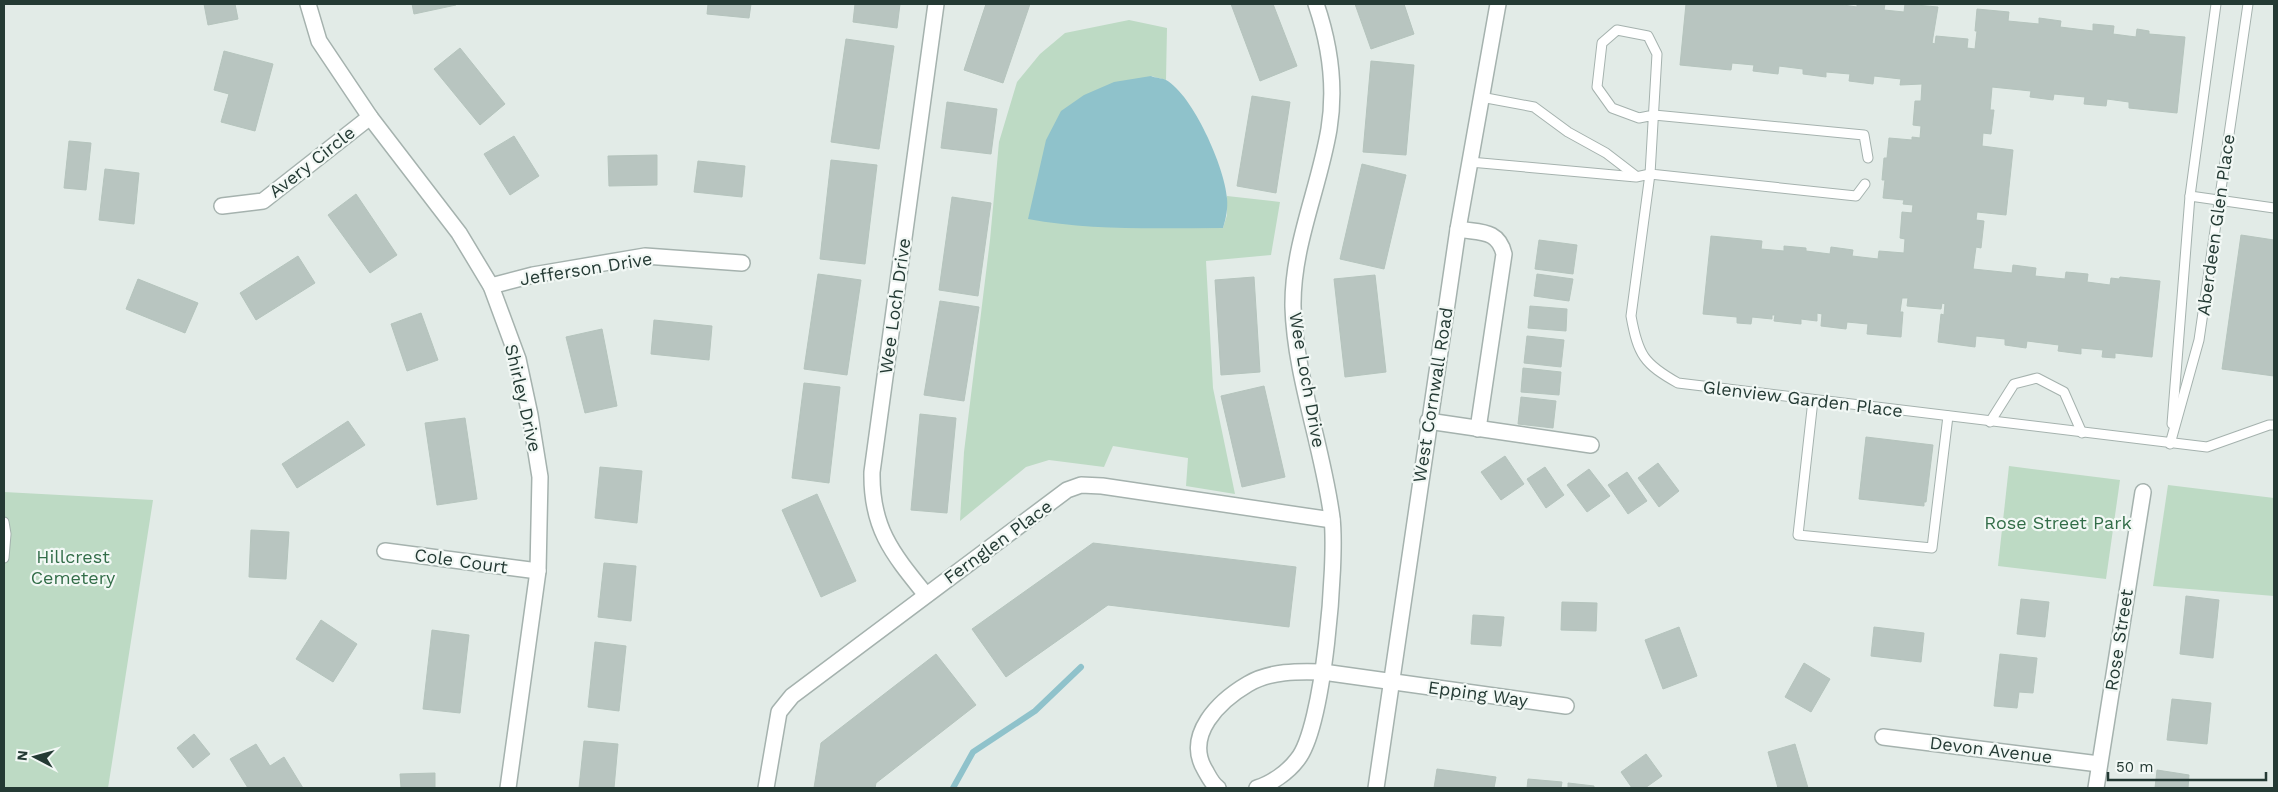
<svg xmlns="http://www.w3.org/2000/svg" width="2278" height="792" font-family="'Work Sans',sans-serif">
<rect width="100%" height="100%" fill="#e2ebe7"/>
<!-- green -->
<g fill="#bddac4">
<polygon points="1129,20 1167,28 1166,80 1151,76 1083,225 1104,227 1223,228 1227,215 1227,196 1280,202 1271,255 1206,261 1213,388 1235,494 1186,486 1188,458 1113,446 1104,467 1049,460 1026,467 960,521 964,452 990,240 999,142 1017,82 1040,54 1065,33"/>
<polygon points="2009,466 2120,480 2106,579 1998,566"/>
<polygon points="2168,485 2274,498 2274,596 2153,586"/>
<polygon points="4,492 153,500 108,788 4,788"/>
</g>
<!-- water -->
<path fill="#8fc2cb" d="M1151,76C1155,78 1162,78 1166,80C1193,95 1225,168 1227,198C1228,209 1226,218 1223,228C1159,228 1092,231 1028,219L1046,140L1061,111L1084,95L1114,82Z"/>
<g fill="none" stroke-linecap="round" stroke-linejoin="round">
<!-- stream -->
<polyline stroke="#8fc2cb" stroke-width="6" points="953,788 973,752 1035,711 1081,667"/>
</g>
<!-- building -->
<g fill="#b8c5c0" stroke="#b5c4bd">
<polygon points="204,4 235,4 238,19 208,25"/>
<polygon points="412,4 456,4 456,5 414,14"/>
<polygon points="708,4 751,4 749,18 707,14"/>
<polygon points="855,4 900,4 897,28 853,22"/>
<polygon points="986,4 1030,4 1003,83 964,70"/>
<polygon points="1231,4 1273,4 1297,66 1260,81"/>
<polygon points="1355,4 1404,4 1414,34 1371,49"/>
<polygon points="1686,4 1836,4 1857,7 1857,4 1885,4 1884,10 1904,12 1905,4 1938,7 1932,43 1935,44 1936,36 1968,39 1967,48 1975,49 1977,31 1975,31 1977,9 2009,12 2008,21 2039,24 2039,18 2061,21 2060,27 2093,31 2093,24 2114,26 2113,34 2136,37 2137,29 2149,31 2149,34 2185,37 2177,113 2129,108 2129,102 2107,99 2106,106 2084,104 2085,97 2054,94 2053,100 2030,97 2031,91 1992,87 1990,110 1994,110 1991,134 1983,133 1982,146 2013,150 2006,215 1977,212 1976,220 1984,221 1981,248 1976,247 1973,269 2012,273 2013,265 2036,268 2035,276 2065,279 2066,272 2088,274 2087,282 2110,285 2111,278 2119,279 2120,277 2160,281 2152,357 2115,353 2115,358 2102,357 2103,350 2081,348 2081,354 2058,351 2059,345 2027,341 2026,348 2005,345 2005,339 1976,336 1975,347 1938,342 1941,314 1944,315 1945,304 1942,303 1941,309 1907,306 1908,298 1902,298 1900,312 1903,312 1901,337 1867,334 1868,324 1847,322 1846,329 1821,326 1822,314 1817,313 1817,321 1801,319 1801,324 1774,321 1775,315 1772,315 1772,319 1752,317 1751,324 1737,323 1737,317 1703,314 1711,236 1762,241 1761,249 1784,251 1784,246 1806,248 1806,251 1830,254 1831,247 1853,250 1852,256 1878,259 1879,251 1904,253 1905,239 1900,238 1902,212 1912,213 1913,205 1903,204 1904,200 1883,198 1885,180 1882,180 1884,158 1887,158 1889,138 1912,140 1912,137 1920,138 1921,126 1913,125 1915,101 1921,101 1922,84 1900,85 1901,79 1874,76 1873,84 1849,81 1850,74 1826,72 1826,77 1803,74 1803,69 1779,66 1778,74 1753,71 1754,65 1732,63 1731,70 1680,65"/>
<polygon points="846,39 894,46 879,149 831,142"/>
<polygon points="460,48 505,104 480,125 434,69"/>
<polygon points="224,51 273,64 255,131 221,122 229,94 214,90"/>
<polygon points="1371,61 1414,65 1406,155 1363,152"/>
<polygon points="1252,96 1290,102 1276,193 1237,186"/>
<polygon points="947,102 997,109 991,154 941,148"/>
<polygon points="514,136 539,176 510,195 484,154"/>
<polygon points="69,141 91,143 86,190 64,188"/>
<polygon points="657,155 657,185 609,186 608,156"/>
<polygon points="831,160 877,165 865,264 820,259"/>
<polygon points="698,161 745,166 742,197 694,192"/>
<polygon points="1362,164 1406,175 1384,269 1340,259"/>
<polygon points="105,169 139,173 134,224 99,220"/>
<polygon points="356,194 397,255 370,273 328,215"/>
<polygon points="952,197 991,203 978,296 939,290"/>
<polygon points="2241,235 2274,240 2274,376 2222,369"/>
<polygon points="1539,240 1577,245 1573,274 1535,269"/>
<polygon points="298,256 315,283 256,320 240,293"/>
<polygon points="818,274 861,280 847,375 804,369"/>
<polygon points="1537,274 1573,279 1569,301 1534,296"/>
<polygon points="1375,275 1386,372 1345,377 1334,279"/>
<polygon points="1254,277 1260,372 1221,375 1215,280"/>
<polygon points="138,279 198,303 185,333 126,309"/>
<polygon points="940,301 979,307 964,401 924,395"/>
<polygon points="1530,306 1567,309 1566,331 1528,328"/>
<polygon points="421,313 438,360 407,371 391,324"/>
<polygon points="654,320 712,326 709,360 651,354"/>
<polygon points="602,329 617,406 585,413 566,337"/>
<polygon points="1527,336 1564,340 1561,367 1524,363"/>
<polygon points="1523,368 1561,372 1559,395 1521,392"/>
<polygon points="804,383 840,387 829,483 792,478"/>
<polygon points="1264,386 1285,477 1242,487 1221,396"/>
<polygon points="1521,397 1556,401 1553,428 1518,424"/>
<polygon points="920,414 956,418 947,513 911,510"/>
<polygon points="465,418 477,499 437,505 425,423"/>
<polygon points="348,421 365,445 297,488 282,464"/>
<polygon points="1866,437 1933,445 1926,502 1924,502 1924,506 1859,499"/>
<polygon points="1505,456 1524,484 1501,500 1481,472"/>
<polygon points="1658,463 1679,491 1659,507 1638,478"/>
<polygon points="600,467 642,471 637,523 595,518"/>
<polygon points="1545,467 1564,495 1546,508 1527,479"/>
<polygon points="1589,469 1610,496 1587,512 1567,485"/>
<polygon points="1627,472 1647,501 1628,514 1608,485"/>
<polygon points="817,494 856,581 821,597 782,510"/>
<polygon points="251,530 289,532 286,579 249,577"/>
<polygon points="1093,543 1296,567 1289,627 1108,605 1006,677 972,629"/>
<polygon points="604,563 636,566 631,621 598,617"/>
<polygon points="2186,596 2219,600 2213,658 2180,654"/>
<polygon points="2021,599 2049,602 2045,637 2017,634"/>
<polygon points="1562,602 1597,603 1596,631 1561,630"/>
<polygon points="1473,615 1504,617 1501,646 1471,644"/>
<polygon points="321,620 357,644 333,682 296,659"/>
<polygon points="1679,627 1697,676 1663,689 1645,640"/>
<polygon points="1874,627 1924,633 1921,662 1871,656"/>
<polygon points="432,630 469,635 460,713 423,709"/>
<polygon points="595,642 626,646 619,711 588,707"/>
<polygon points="936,654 976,705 876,783 875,788 814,788 821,743"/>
<polygon points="2000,654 2037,658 2033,693 2019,692 2017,708 1994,706"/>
<polygon points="1804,663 1830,679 1811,712 1785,697"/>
<polygon points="2172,699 2211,703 2207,744 2167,740"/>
<polygon points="194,734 210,754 193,768 177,748"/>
<polygon points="584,741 618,744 614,788 579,788"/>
<polygon points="256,744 270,766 284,757 303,788 248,788 230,759"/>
<polygon points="1795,744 1808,788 1778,788 1768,752"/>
<polygon points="1646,754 1662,776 1645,788 1632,788 1621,772"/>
<polygon points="1437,769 1496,777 1494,788 1434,788"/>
<polygon points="2157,770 2189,775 2188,788 2155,788"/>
<polygon points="435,773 435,788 401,788 400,774"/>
<polygon points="1528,779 1562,782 1561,788 1527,788"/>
<polygon points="1568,783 1594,786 1594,788 1568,788"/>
</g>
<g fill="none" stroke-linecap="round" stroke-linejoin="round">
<defs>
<g id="service">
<polyline points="1481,97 1534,107 1568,132 1606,153 1636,176"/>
<path d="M1470,162L1636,177L1650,174L1631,316C1638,355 1644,364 1678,383L2207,447L2269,425H2274"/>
<polyline points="1865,184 1856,196 1650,174 1657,54 1648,36 1617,30 1602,43 1597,87 1612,108 1639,118 1654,115 1864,135 1868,158"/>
<polyline points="2190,196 2274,208"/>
<polyline points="1813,400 1798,535 1932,548 1948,416"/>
<polyline points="1990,422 2014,384 2037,378 2064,392 2082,433"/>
<polyline points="2172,424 2190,196 2216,4"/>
<polyline points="2170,444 2199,340 2248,4"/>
<polyline points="4,522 6,534 4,558"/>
</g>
<g id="minor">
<polyline points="308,4 319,41 370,117 459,233 491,286 518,359 530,415 540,477 538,571 508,788"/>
<polyline points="222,206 263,201 370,117"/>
<path d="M1458,229C1480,233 1498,229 1504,254L1478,429"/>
<polyline points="491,286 533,275 645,256 742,263"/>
<polyline points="1428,421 1591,445"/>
<polyline points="385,551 538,571"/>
<path d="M926,595C892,553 871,528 872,472L936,4"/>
<polyline points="1883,737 2099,764"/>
<polyline points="766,788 779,712 792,696 1067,490 1081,485 1102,486 1332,520"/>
<path d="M1218,788C1212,784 1209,777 1205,770C1184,735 1219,701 1248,684C1270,671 1298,671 1323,672L1566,706"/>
<path d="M1257,788C1271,784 1288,772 1297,760C1324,729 1337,561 1332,518C1323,448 1295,376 1293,307C1292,246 1319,189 1329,129C1336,86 1330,45 1316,4"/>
<polyline points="1376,788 1458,229 1498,4"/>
<polyline points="2096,788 2143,492"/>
</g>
</defs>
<!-- service casing -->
<use href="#service" stroke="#a5b2ae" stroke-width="11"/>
<!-- minor casing -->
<use href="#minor" stroke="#a5b2ae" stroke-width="18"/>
<!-- service -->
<use href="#service" stroke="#fff" stroke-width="9"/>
<!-- minor -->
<use href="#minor" stroke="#fff" stroke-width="15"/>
</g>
<g text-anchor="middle" stroke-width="4.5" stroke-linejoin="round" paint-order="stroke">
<!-- street labels -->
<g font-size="18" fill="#243a34" stroke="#f2f8f5">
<text transform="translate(312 162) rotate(-38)" y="6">Avery Circle</text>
<text transform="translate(2216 225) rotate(-82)" y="6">Aberdeen Glen Place</text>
<text transform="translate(586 269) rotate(-9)" y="6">Jefferson Drive</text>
<text transform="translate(895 306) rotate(-82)" y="6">Wee Loch Drive</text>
<text transform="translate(1307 380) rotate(80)" y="6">Wee Loch Drive</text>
<text transform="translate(1433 395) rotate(-81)" y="6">West Cornwall Road</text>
<text transform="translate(523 398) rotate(77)" y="6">Shirley Drive</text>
<text transform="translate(1803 399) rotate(7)" y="6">Glenview Garden Place</text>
<text transform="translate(998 542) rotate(-36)" y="6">Fernglen Place</text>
<text transform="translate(461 561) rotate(8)" y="6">Cole Court</text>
<text transform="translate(2119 640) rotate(-81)" y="6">Rose Street</text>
<text transform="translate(1478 694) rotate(8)" y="6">Epping Way</text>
<text transform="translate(1991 750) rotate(7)" y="6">Devon Avenue</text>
</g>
<!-- park labels -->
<g font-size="18" fill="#326d48" stroke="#f2f8f5">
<text x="2058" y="529">Rose Street Park</text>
<text x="73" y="563">Hillcrest<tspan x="73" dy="21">Cemetery</tspan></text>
</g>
</g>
<!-- border -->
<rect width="2278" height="792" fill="none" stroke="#243a34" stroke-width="10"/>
<!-- north arrow -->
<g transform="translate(35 757) rotate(276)" stroke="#f2f8f5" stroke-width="4" paint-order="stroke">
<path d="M0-4L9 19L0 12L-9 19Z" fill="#243a34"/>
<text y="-8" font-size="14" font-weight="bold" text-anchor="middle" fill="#243a34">N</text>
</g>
<!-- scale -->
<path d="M2108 772v8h158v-8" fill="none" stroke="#243a34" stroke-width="2.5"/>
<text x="2116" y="772" font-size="15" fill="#243a34" stroke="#f2f8f5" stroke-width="4" paint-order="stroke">50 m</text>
</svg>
